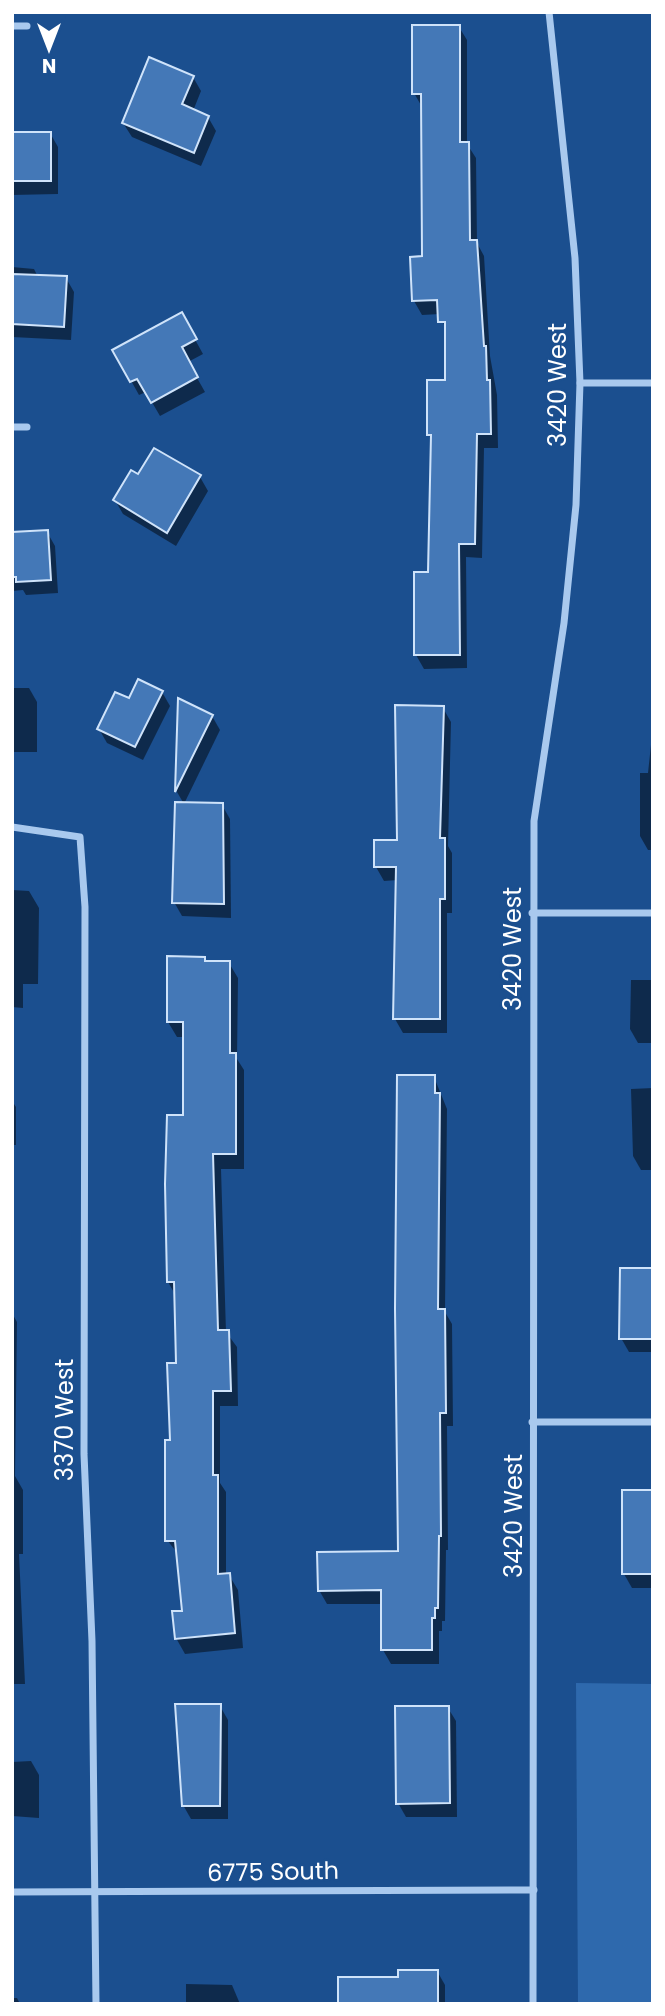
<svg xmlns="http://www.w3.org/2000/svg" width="665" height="2016" font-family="Poppins,sans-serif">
<rect width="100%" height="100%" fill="#1b4f8f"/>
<!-- green -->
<polygon fill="#2e69ad" points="576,1683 653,1684 653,2004 578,2004"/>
<!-- shadow -->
<g fill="#0007">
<polygon points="459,27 467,40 467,144 476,158 477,243 484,256 490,356 497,395 498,448 484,448 482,558 466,557 467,668 424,669 416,655 430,573 433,442 429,435 447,381 447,333 440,314 422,315 414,301 424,257 422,107 414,93"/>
<polygon points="193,77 201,91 193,111 208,117 216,131 201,166 132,137 123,123"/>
<polygon points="50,133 58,147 58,194 12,195 12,134"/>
<polygon points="12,267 34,269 38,277 66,278 74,292 71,340 12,337"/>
<polygon points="181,314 203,354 188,362 205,392 160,416 146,392 139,395 114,350"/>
<polygon points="155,450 200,477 208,491 176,546 123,514 115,500 139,477"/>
<polygon points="47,532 55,546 58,593 26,595 23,590 12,591 12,534"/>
<polygon points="12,688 29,688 37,702 37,752 12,752"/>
<polygon points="162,692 170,706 143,760 107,743 99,729"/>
<polygon points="179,700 212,716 220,730 184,804 177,792"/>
<polygon points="443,708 451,722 448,846 452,853 452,913 447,913 447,1033 403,1033 395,1019 398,880 384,881 376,867 399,842"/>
<polygon points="653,726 653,850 648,850 640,836 640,773 648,773"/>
<polygon points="222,805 230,819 231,918 182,916 174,902"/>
<polygon points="12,890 29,891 39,908 38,984 23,984 23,1008 12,1007"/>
<polygon points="204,958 206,963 229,963 238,978 237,1059 244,1070 244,1169 221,1169 226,1332 237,1347 238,1406 220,1406 220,1483 226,1492 226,1575 229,1575 238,1590 243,1648 185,1654 176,1638 184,1612 179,1555 167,1540 178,1365 176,1296 168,1282 169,1117 185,1117 185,1037 177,1037 168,1022"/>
<polygon points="631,980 653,980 653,1043 638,1043 630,1029"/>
<polygon points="434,1077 447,1109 445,1312 452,1324 453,1426 447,1426 448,1550 446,1550 445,1621 442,1621 442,1631 439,1631 439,1664 391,1664 383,1650 383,1604 327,1604 319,1590 400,1552"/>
<polygon points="653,1088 653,1170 641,1170 633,1156 631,1089"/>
<polygon points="12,1101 16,1107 16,1145 12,1145"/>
<polygon points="653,1270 653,1352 629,1352 621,1338"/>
<polygon points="12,1313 17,1322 15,1476 23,1490 23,1554 19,1554 25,1684 12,1684"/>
<polygon points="653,1492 653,1588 632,1588 624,1574"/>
<polygon points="176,1706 220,1706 228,1720 228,1819 191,1819 183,1805"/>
<polygon points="448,1708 456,1721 457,1817 406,1817 398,1803"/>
<polygon points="31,1761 39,1775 39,1818 12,1816 12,1762"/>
<polygon points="437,1971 445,1985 445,2004 339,2004 400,1978"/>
<polygon points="186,1984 232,1985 240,2004 186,2004"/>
<polygon points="12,1998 17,1998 20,2004 12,2004"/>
</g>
<!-- building -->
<g fill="#4478b7" stroke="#cfe3fa" stroke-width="2">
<polygon points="412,25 460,25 460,142 469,142 470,240 477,240 484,346 486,346 487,380 490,380 491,434 477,434 475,544 459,544 460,655 414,655 414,572 428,572 431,435 427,435 427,380 445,380 445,322 438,322 437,300 412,301 410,257 422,256 421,94 412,94"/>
<polygon points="149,57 194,76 182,104 209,116 194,153 122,123"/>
<rect x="12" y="132" width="39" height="49"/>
<polygon points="12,274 67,276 64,327 12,324"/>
<polygon points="182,312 197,339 182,347 198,377 151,403 137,379 130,382 112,350"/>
<polygon points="154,448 201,475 167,533 113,500 131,470 138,474"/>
<polygon points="48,530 51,580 16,582 16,577 12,577 12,532"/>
<polygon points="138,679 163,691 135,747 97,729 115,692 129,698"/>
<polygon points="178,698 213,715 175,792"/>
<polygon points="395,705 444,706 440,838 445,838 445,899 440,899 440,1019 393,1019 396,867 374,867 374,840 397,840"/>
<polygon points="175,802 223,803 224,904 172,903"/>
<polygon points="167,956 205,957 205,961 230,961 230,1053 236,1053 236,1154 213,1154 218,1330 229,1330 231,1391 213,1391 213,1475 218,1475 218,1574 230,1573 235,1633 175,1639 172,1611 182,1611 175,1541 165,1541 165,1440 170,1440 167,1363 176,1363 174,1282 167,1282 165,1184 167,1115 183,1115 183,1022 167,1022"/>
<polygon points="397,1075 435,1075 435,1093 440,1093 438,1309 445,1309 446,1413 440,1413 441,1536 439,1536 438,1608 435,1608 435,1618 432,1618 432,1650 381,1650 381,1590 318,1591 317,1552 398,1551 395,1309"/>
<polygon points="620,1268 653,1268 653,1339 619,1339"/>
<rect x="622" y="1490" width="31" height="84"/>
<polygon points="175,1704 221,1704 220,1806 182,1806"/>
<polygon points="395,1706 449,1706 450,1803 396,1804"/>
<polygon points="398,1970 438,1970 438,2004 338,2004 338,1977 398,1977"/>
</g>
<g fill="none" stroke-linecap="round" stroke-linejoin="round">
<!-- street -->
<g stroke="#a9c9ee" stroke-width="7">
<polyline points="12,26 27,26"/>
<polyline points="580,383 653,383"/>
<polyline points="12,427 27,427"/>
<polyline points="12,827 80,837 85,907 84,1454 92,1641 96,2004"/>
<polyline points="532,913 653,913"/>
<polyline points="532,1422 653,1422"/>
<polyline points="12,1892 534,1890"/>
<polyline points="533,2004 534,821 564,623 576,505 580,383 575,258 549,12"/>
</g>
</g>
<g text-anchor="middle" stroke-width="5" stroke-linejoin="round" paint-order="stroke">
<!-- street labels -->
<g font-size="24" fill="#fff" stroke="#1b4f8f">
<text transform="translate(558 385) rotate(-90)" y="8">3420 West</text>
<text transform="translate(513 949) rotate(-90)" y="8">3420 West</text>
<text transform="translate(65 1420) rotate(-90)" y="8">3370 West</text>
<text transform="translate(514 1516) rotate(-90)" y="8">3420 West</text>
<text transform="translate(273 1872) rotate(-1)" y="8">6775 South</text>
</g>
</g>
<!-- border -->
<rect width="665" height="2016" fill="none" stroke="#ffffff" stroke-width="28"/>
<!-- north arrow -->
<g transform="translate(49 49) rotate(180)" stroke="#1b4f8f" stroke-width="5" paint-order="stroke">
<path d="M0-5L12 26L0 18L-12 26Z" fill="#ffffff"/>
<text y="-10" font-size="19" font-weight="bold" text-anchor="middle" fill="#ffffff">N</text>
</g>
</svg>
